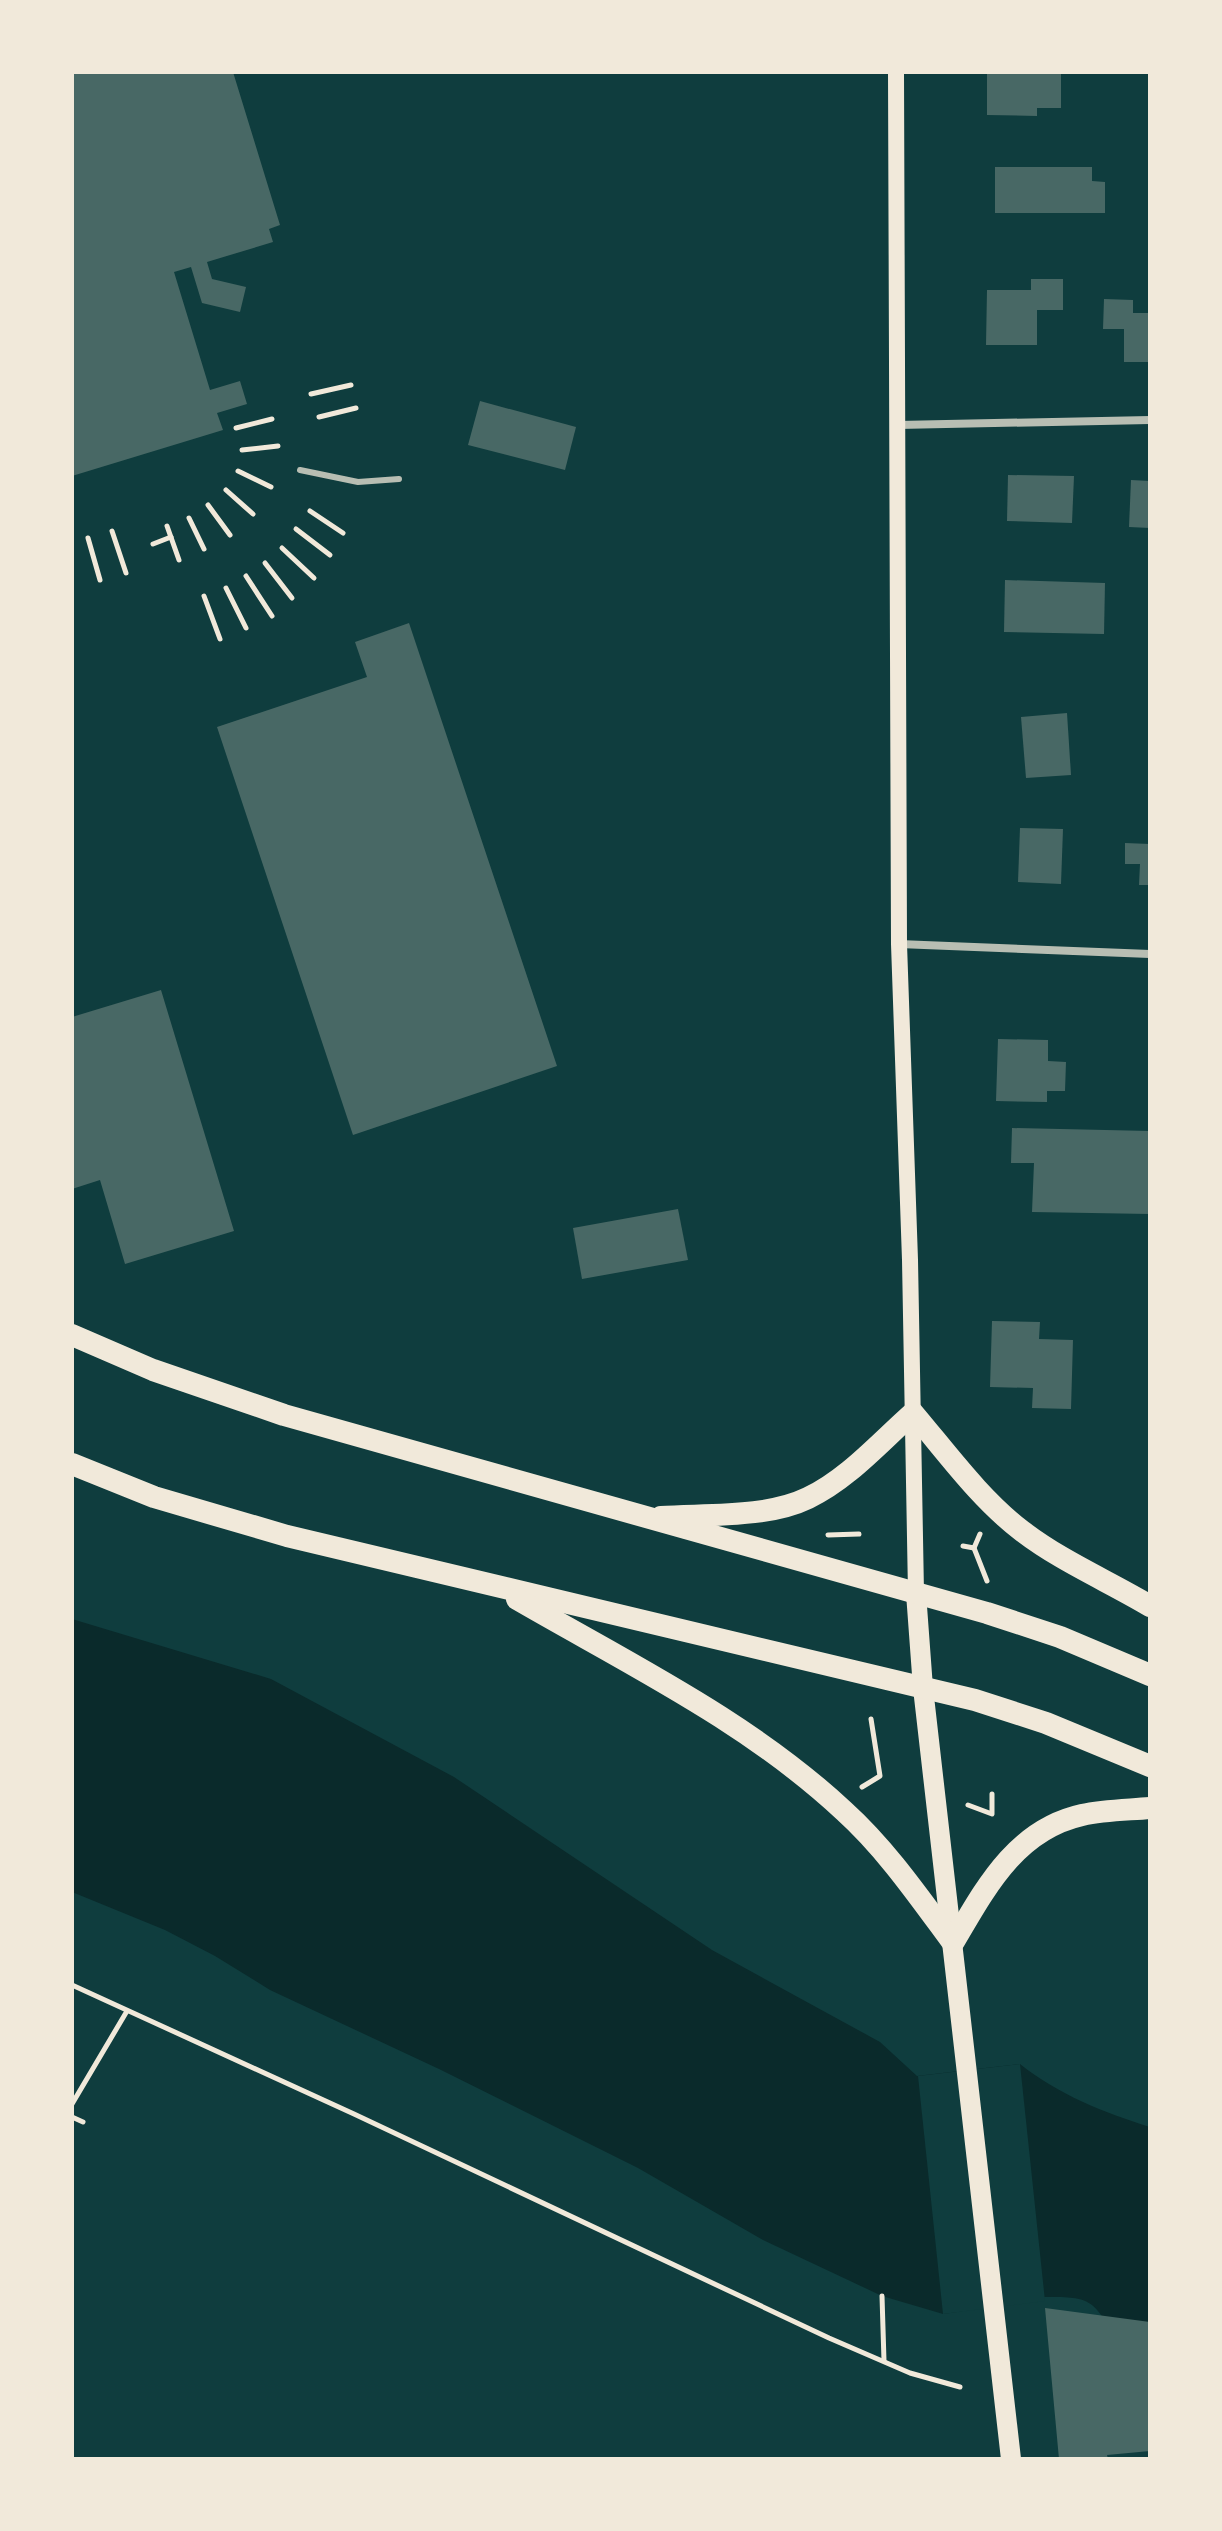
<svg xmlns="http://www.w3.org/2000/svg" width="1222" height="2531" font-family="'Fira Sans',sans-serif">
<rect width="100%" height="100%" fill="#0f3d3e"/>
<!-- water -->
<path fill="#0a2a2b" d="M72,1619L271,1679L454,1777L712,1950L880,2042L917,2076L1020,2064C1059,2095 1103,2112 1150,2127V2343L1116,2338C1091,2297 1090,2297 1042,2297L1036,2300L943,2314L882,2296L763,2240L638,2168L439,2069L270,1990L215,1956L165,1930L72,1892Z"/>
<!-- pier -->
<polygon fill="#0f3d3e" points="1020,2064 1045,2301 943,2314 918,2076"/>
<!-- building -->
<g fill="#486865">
<polygon points="72,72 233,72 280,225 269,229 273,242 207,262 212,279 246,287 240,312 202,303 191,267 174,272 210,390 240,381 247,404 217,413 223,430 72,476"/>
<polygon points="987,72 1061,72 1061,108 1037,108 1037,116 987,115"/>
<polygon points="995,167 1092,167 1092,181 1105,182 1105,213 995,213"/>
<polygon points="1031,279 1063,279 1063,310 1037,310 1037,345 986,345 987,290 1031,290"/>
<polygon points="1104,299 1133,300 1133,313 1150,313 1150,362 1124,362 1124,329 1103,329"/>
<polygon points="480,401 576,427 565,470 468,445"/>
<polygon points="1008,475 1074,476 1072,523 1007,521"/>
<polygon points="1131,480 1150,481 1150,528 1129,527"/>
<polygon points="1005,580 1105,583 1104,634 1004,632"/>
<polygon points="409,623 557,1066 353,1135 217,727 367,677 355,642"/>
<polygon points="1067,713 1071,775 1026,778 1021,717"/>
<polygon points="1020,828 1063,829 1061,884 1018,882"/>
<polygon points="1125,843 1150,844 1150,885 1139,885 1140,864 1125,864"/>
<polygon points="161,990 234,1231 125,1264 100,1180 72,1189 72,1017"/>
<polygon points="998,1039 1048,1040 1048,1061 1066,1062 1065,1091 1047,1091 1047,1102 996,1101"/>
<polygon points="1012,1128 1150,1131 1150,1214 1032,1212 1034,1163 1011,1163"/>
<polygon points="678,1209 688,1260 582,1279 573,1228"/>
<polygon points="992,1321 1040,1322 1039,1339 1073,1340 1071,1409 1032,1408 1033,1388 990,1387"/>
<polygon points="1045,2308 1150,2322 1150,2451 1107,2455 1108,2459 1059,2459"/>
</g>
<g fill="none" stroke-linecap="round" stroke-linejoin="round">
<!-- path -->
<g stroke="#f1e9da" stroke-width="5">
<polyline points="311,394 351,385"/>
<polyline points="319,417 356,408"/>
<polyline points="236,428 272,419"/>
<polyline points="242,450 278,446"/>
<polyline points="238,471 271,487"/>
<polyline points="226,490 253,514"/>
<polyline points="208,505 230,535"/>
<polyline points="310,511 343,533"/>
<polyline points="189,518 204,549"/>
<polyline points="167,526 179,560"/>
<polyline points="296,529 330,555"/>
<polyline points="112,531 126,573"/>
<polyline points="88,538 100,580"/>
<polyline points="153,544 171,537"/>
<polyline points="282,548 314,578"/>
<polyline points="265,563 292,598"/>
<polyline points="246,576 272,616"/>
<polyline points="226,588 246,628"/>
<polyline points="204,596 220,639"/>
<polyline points="828,1535 859,1534"/>
<polyline points="963,1546 974,1548 980,1534"/>
<polyline points="974,1548 987,1581"/>
<polyline points="862,1787 880,1776 871,1719"/>
<polyline points="968,1805 992,1814 992,1794"/>
<polyline points="72,1985 354,2114 829,2338 910,2373 960,2387"/>
<polyline points="72,2104 127,2011"/>
<polyline points="72,2117 83,2122"/>
<polyline points="882,2296 884,2361"/>
</g>
<!-- service -->
<polyline stroke="#b8beb3" stroke-width="6" points="300,470 358,482 399,479"/>
<!-- minor -->
<g stroke="#b8beb3" stroke-width="8">
<polyline points="898,425 1150,420"/>
<polyline points="899,944 1150,954"/>
</g>
<!-- secondary -->
<polyline stroke="#f1e9da" stroke-width="16" points="896,72 899,944 910,1260 916,1593"/>
<!-- primary -->
<polyline stroke="#f1e9da" stroke-width="20" points="916,1593 923,1688 1011,2459"/>
<!-- trunk -->
<g stroke="#f1e9da" stroke-width="22">
<polyline points="72,1335 153,1370 284,1415 987,1613 1060,1637 1150,1675"/>
<polyline points="72,1464 154,1497 287,1536 975,1700 1046,1723 1150,1766"/>
<path d="M661,1517C706,1514 767,1518 808,1498C848,1479 880,1442 913,1413C947,1453 980,1499 1022,1531C1061,1561 1108,1581 1150,1606"/>
<path d="M517,1599C629,1664 749,1722 844,1811C886,1849 919,1897 953,1943C985,1889 1015,1830 1082,1815C1104,1810 1127,1810 1150,1808"/>
</g>
</g>
<!-- border -->
<rect width="1222" height="2531" fill="none" stroke="#f1e9da" stroke-width="148"/>
</svg>
